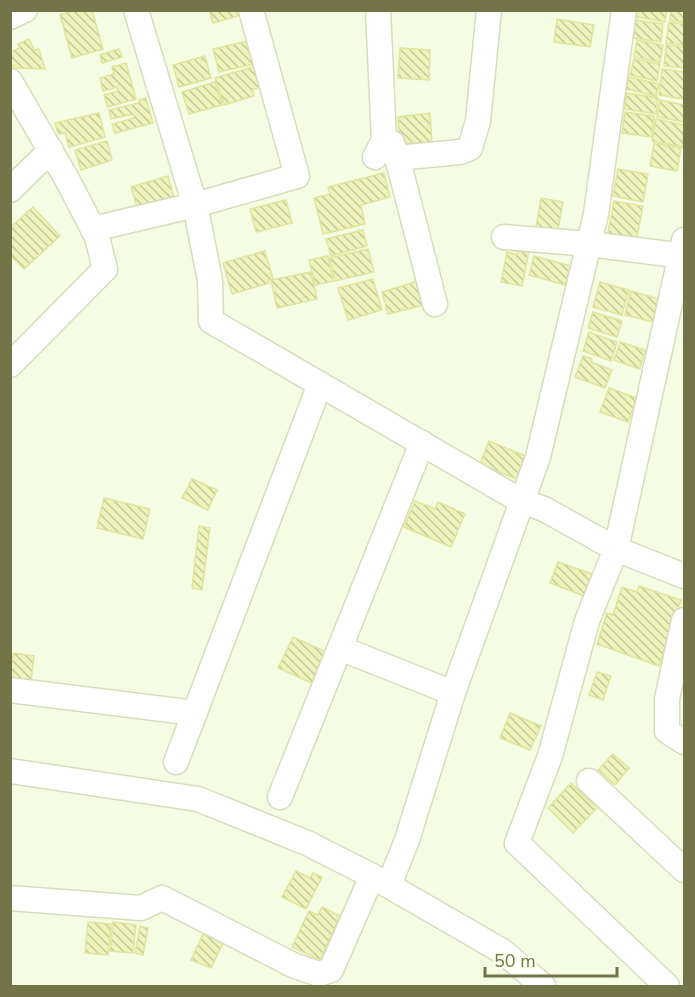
<svg xmlns="http://www.w3.org/2000/svg" width="695" height="997" font-family="'Nunito Sans',sans-serif">
<defs>
<pattern id="building-back-hatch" width="6" height="6" patternUnits="userSpaceOnUse" patternTransform="scale(1.5)"><rect width="6" height="6" fill="#eef2bb"/><path d="M-1 5l2 2M0 0l6 6M5-1l2 2" fill="none" stroke="#c5c99a"/></pattern>
</defs>
<rect width="100%" height="100%" fill="#f5fce4"/>
<!-- building -->
<g fill="url(#building-back-hatch)" stroke="#e0e59b" stroke-width="1.5">
<polygon points="75,10 92,10 103,49 72,58 60,15"/>
<polygon points="209,10 236,10 238,16 213,23"/>
<polygon points="637,10 667,10 665,22 636,17"/>
<polygon points="671,10 684,10 684,22 670,20"/>
<polygon points="557,19 594,25 590,47 554,42"/>
<polygon points="636,20 663,24 661,42 633,38"/>
<polygon points="669,22 684,24 684,45 666,43"/>
<polygon points="29,39 34,50 39,49 45,69 14,68 10,62 10,52 20,48 18,44"/>
<polygon points="637,40 663,45 660,62 634,57"/>
<polygon points="248,41 254,64 219,72 213,49"/>
<polygon points="666,45 684,47 684,68 664,66"/>
<polygon points="400,48 430,50 429,80 398,78"/>
<polygon points="119,49 122,57 102,63 100,55"/>
<polygon points="205,56 211,78 179,87 173,65"/>
<polygon points="634,59 660,64 657,81 630,75"/>
<polygon points="126,63 136,99 108,107 104,95 118,91 117,87 103,91 100,78 114,74 112,67"/>
<polygon points="256,66 263,86 252,90 254,96 224,105 215,78"/>
<polygon points="662,69 684,72 684,99 659,95"/>
<polygon points="629,77 659,84 656,96 626,89"/>
<polygon points="215,82 222,105 189,114 182,92"/>
<polygon points="627,93 658,98 656,114 624,109"/>
<polygon points="146,98 153,123 115,133 112,124 134,118 133,114 111,119 109,110 139,103 139,100"/>
<polygon points="660,100 684,105 684,122 657,117"/>
<polygon points="625,112 654,116 652,137 622,133"/>
<polygon points="99,113 105,137 69,147 65,133 58,134 55,123"/>
<polygon points="430,113 432,143 400,143 398,117"/>
<polygon points="656,119 684,125 683,147 652,141"/>
<polygon points="107,141 112,160 81,170 75,150"/>
<polygon points="654,143 681,148 677,171 650,166"/>
<polygon points="618,169 648,174 643,202 613,196"/>
<polygon points="384,173 390,197 361,205 365,224 323,234 314,198 330,194 328,187"/>
<polygon points="168,176 174,198 137,207 131,187"/>
<polygon points="541,198 563,202 558,230 536,227"/>
<polygon points="286,200 292,223 256,232 250,209"/>
<polygon points="614,201 643,206 636,243 607,238"/>
<polygon points="33,207 60,236 24,269 10,255 10,228"/>
<polygon points="363,230 367,246 331,256 326,239"/>
<polygon points="368,249 374,272 335,281 330,258"/>
<polygon points="518,249 529,251 522,286 501,282 507,252 517,255"/>
<polygon points="265,251 273,279 268,280 269,283 232,294 223,263"/>
<polygon points="328,256 333,281 315,285 309,260"/>
<polygon points="534,256 571,266 565,285 529,275"/>
<polygon points="311,272 317,299 277,308 271,280"/>
<polygon points="422,277 428,304 388,314 382,292 415,282 415,279"/>
<polygon points="373,279 382,310 348,320 338,288"/>
<polygon points="600,282 629,290 622,315 593,307"/>
<polygon points="631,291 659,299 653,322 625,315"/>
<polygon points="593,312 622,321 617,337 588,328"/>
<polygon points="589,332 617,342 611,361 583,351"/>
<polygon points="620,342 645,350 640,369 614,360"/>
<polygon points="583,356 592,359 591,362 612,370 605,388 575,377"/>
<polygon points="609,388 637,398 628,422 600,412"/>
<polygon points="489,441 530,458 521,481 480,464"/>
<polygon points="192,479 217,490 208,510 182,498"/>
<polygon points="104,498 150,509 143,539 97,528"/>
<polygon points="415,501 435,509 438,502 465,514 451,547 404,527"/>
<polygon points="199,526 210,528 202,590 192,588"/>
<polygon points="558,562 595,575 587,597 550,583"/>
<polygon points="639,586 681,600 659,666 597,644 607,613 613,615 622,587 637,592"/>
<polygon points="293,637 333,655 318,686 278,668"/>
<polygon points="13,653 34,656 31,682 10,680"/>
<polygon points="597,672 611,676 603,700 589,695"/>
<polygon points="510,713 541,726 530,750 500,738"/>
<polygon points="613,754 629,768 615,785 598,770"/>
<polygon points="571,783 597,808 573,833 548,808"/>
<polygon points="296,871 310,878 313,873 322,877 306,909 282,897"/>
<polygon points="322,907 340,916 320,960 292,947 309,911 318,915"/>
<polygon points="88,922 111,924 108,955 85,953"/>
<polygon points="113,922 136,925 133,953 110,951"/>
<polygon points="140,926 148,928 143,955 135,953"/>
<polygon points="203,934 223,943 211,968 191,960"/>
</g>
<g fill="none" stroke-linecap="round" stroke-linejoin="round">
<defs>
<g id="minor">
<polyline points="136,10 195,205 210,280 211,321 521,501 544,509 616,549 684,576"/>
<polyline points="10,17 25,10"/>
<polyline points="10,81 68,181 97,237 105,269 10,365"/>
<polyline points="384,140 392,143 401,172 435,304"/>
<polyline points="375,157 384,140 378,10"/>
<polyline points="397,158 460,152 470,148 478,121 489,10"/>
<polyline points="10,190 51,150"/>
<polyline points="93,229 195,205 297,176 251,10"/>
<polyline points="504,237 589,244 684,256"/>
<polyline points="684,620 667,699 667,731 684,742"/>
<polyline points="340,648 453,693"/>
<polyline points="10,690 195,713"/>
<polyline points="176,762 320,384"/>
<polyline points="10,771 198,799 307,843 372,876 502,951 543,986"/>
<polyline points="589,781 684,870"/>
<polyline points="280,797 422,443"/>
<polyline points="389,885 407,840 453,693 538,457 596,214 624,10"/>
<polyline points="10,898 141,908 162,898 295,966 319,974 331,970 372,876"/>
<polyline points="667,986 517,843 550,756 587,621 616,549 684,240"/>
</g>
</defs>
<!-- minor casing -->
<use href="#minor" stroke="#d7dcba" stroke-width="27"/>
<!-- minor -->
<use href="#minor" stroke="#fff" stroke-width="24"/>
</g>
<!-- border -->
<rect width="695" height="997" fill="none" stroke="#737549" stroke-width="24"/>
<!-- scale -->
<path d="M485 967v9h132v-9" fill="none" stroke="#737549" stroke-width="3"/>
<text x="494" y="967" font-size="18" fill="#737549" stroke="#f9ffea" stroke-width="4.5" paint-order="stroke">50 m</text>
</svg>
